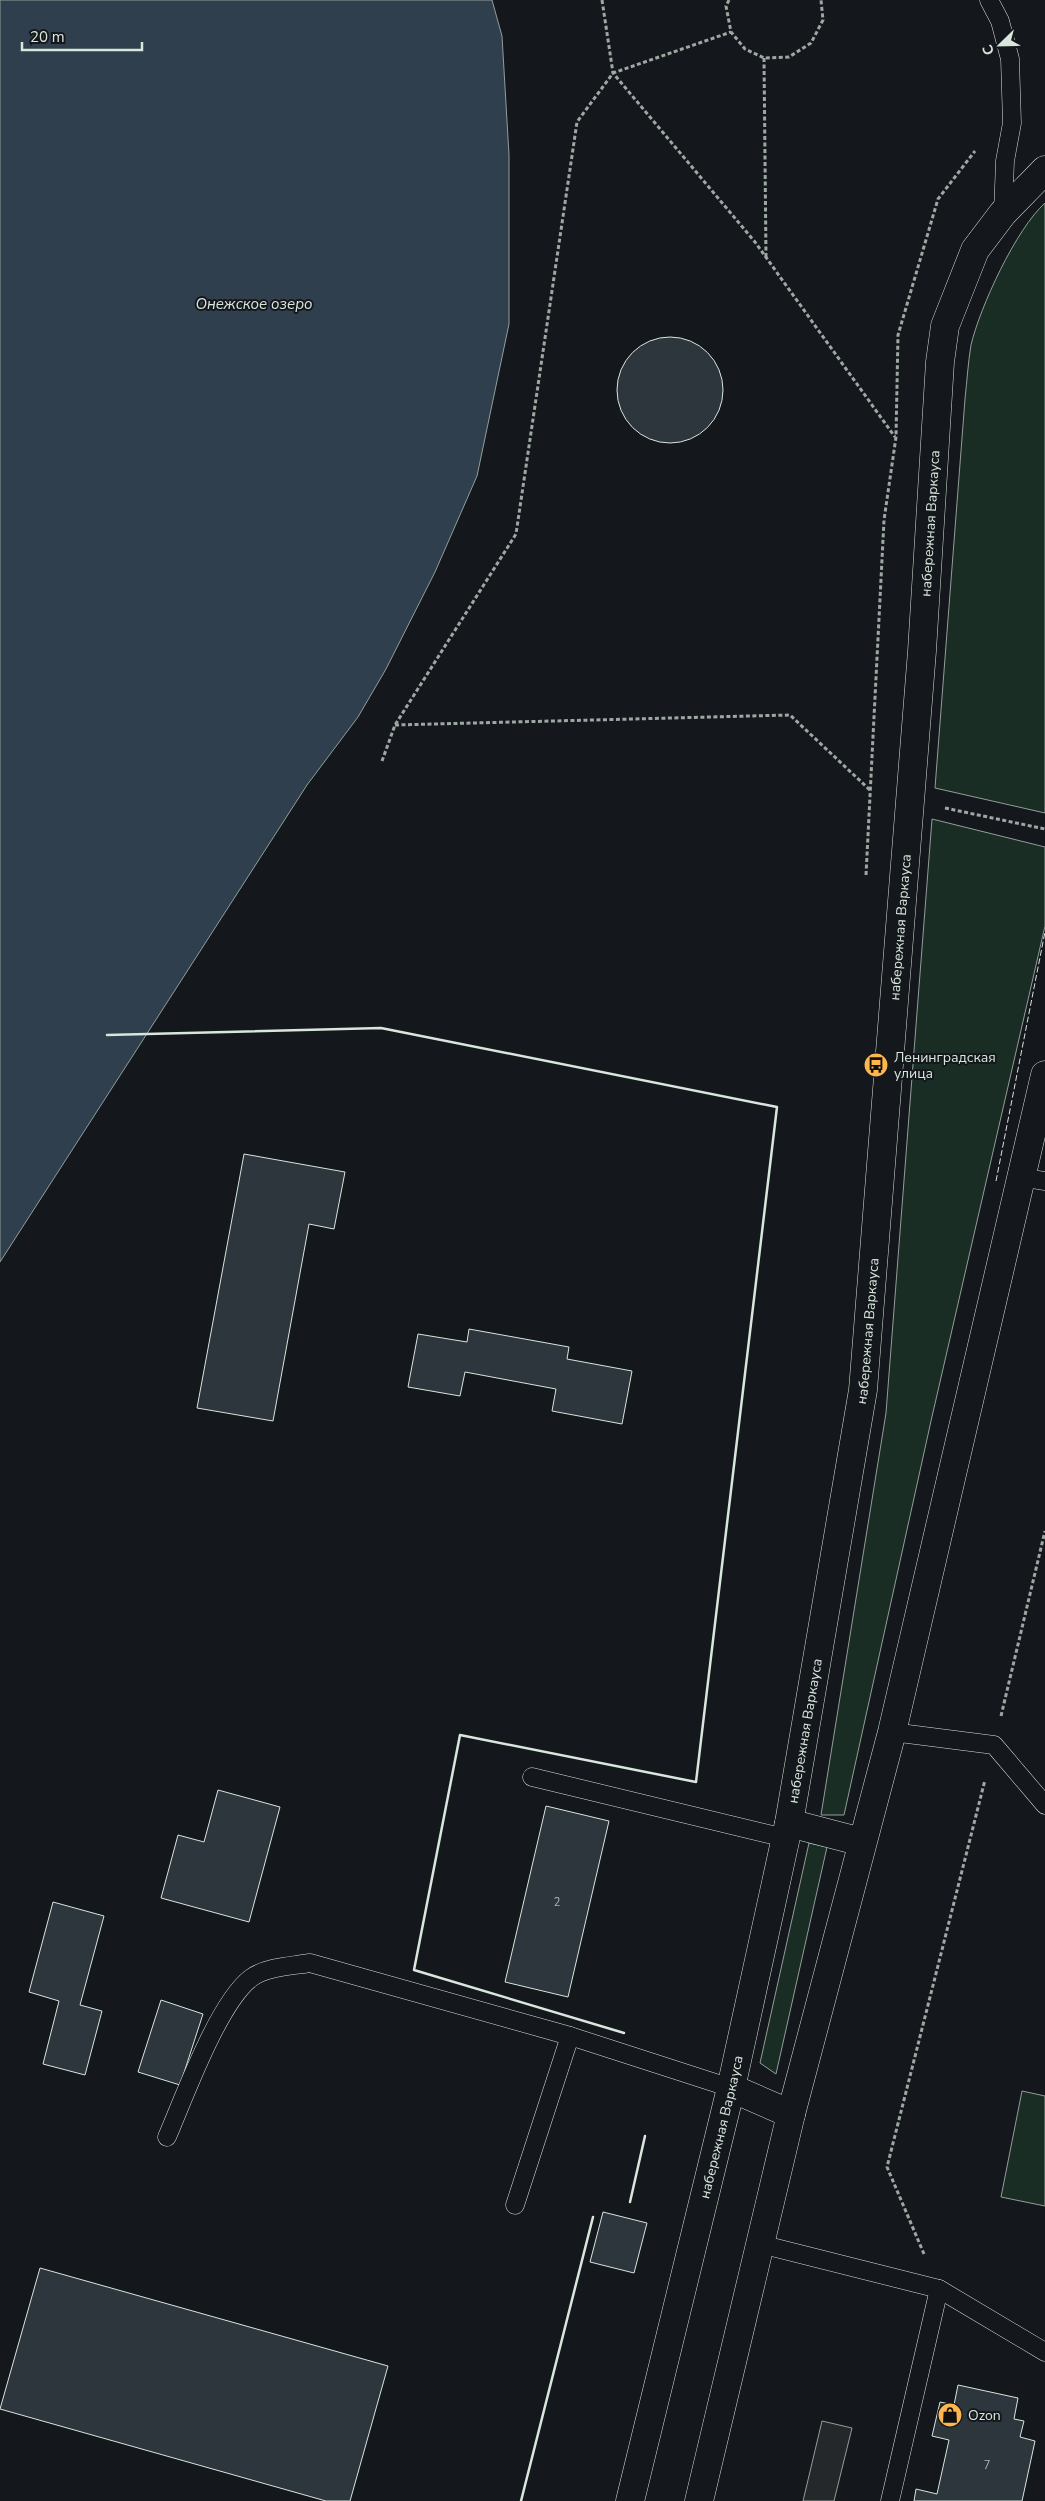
<svg xmlns="http://www.w3.org/2000/svg" width="1045" height="2501" font-family="'Nunito Sans',sans-serif">
<rect width="100%" height="100%" fill="#14181c"/>
<!-- green -->
<g fill="#1a2d24" stroke="#939e99">
<path d="M1045,203V813L935,788L965,399C967,381 968,363 971,345C980,307 1016,229 1045,203Z"/>
<polygon points="932,819 1045,847 1045,926 931,1421 844,1815 821,1815 886,1413"/>
<polygon points="809,1843 827,1847 776,2074 760,2063"/>
<polygon points="1022,2091 1045,2096 1045,2206 1001,2197"/>
</g>
<!-- parking -->
<polygon fill="#24282b" stroke="#939e99" points="822,2421 852,2428 834,2501 803,2501"/>
<!-- water -->
<polygon fill="#2f3f4d" stroke="#939e99" points="0,0 492,0 502,36 509,155 509,324 477,476 435,572 386,669 358,717 307,785 0,1262"/>
<!-- building -->
<g fill="#2c363c" stroke="#d8e6dc">
<circle cx="670" cy="390" r="53"/>
<polygon points="244,1154 345,1172 334,1229 309,1224 273,1421 197,1408"/>
<polygon points="469,1329 569,1347 567,1359 632,1371 622,1424 552,1411 556,1389 465,1372 460,1396 408,1387 418,1334 467,1342"/>
<polygon points="218,1790 280,1807 249,1922 161,1898 178,1835 204,1842"/>
<polygon points="546,1806 609,1821 568,1997 505,1982"/>
<polygon points="53,1902 104,1916 80,2005 102,2011 85,2075 43,2064 59,2001 29,1992"/>
<polygon points="161,2000 203,2014 180,2085 138,2072"/>
<polygon points="603,2212 647,2223 634,2273 590,2262"/>
<polygon points="40,2268 388,2366 350,2501 326,2501 0,2409"/>
<polygon points="958,2385 1018,2398 1014,2419 1024,2421 1020,2437 1035,2441 1022,2501 914,2501 916,2489 937,2494 949,2440 932,2436 940,2402 954,2405"/>
</g>
<g fill="none" stroke-linecap="round" stroke-linejoin="round">
<defs>
<g id="lane">
<polyline points="989,0 1000,21 1010,59 1012,123 1005,161 1003,213"/>
<polyline points="1020,1177 1045,1181"/>
<polyline points="892,1732 994,1745 1045,1805"/>
<polyline points="532,1777 785,1838"/>
<path d="M167,2137C184,2098 218,2003 251,1978C266,1967 291,1966 310,1963L570,2036"/>
<polyline points="515,2205 570,2036 731,2088"/>
<polyline points="760,2244 939,2289 1045,2352"/>
<polyline points="890,2501 939,2289"/>
</g>
<g id="secondary">
<polyline points="789,1823 862,1842"/>
<polyline points="731,2088 791,2114"/>
<path id="s1" d="M630,2501L731,2088L789,1823L863,1390L922,651L940,362L945,326L975,250L1003,213L1045,170"/>
<polyline points="699,2501 791,2114 892,1732 1045,1075"/>
</g>
</defs>
<!-- lane casing -->
<use href="#lane" stroke="#d8e6dc" stroke-width="19"/>
<!-- secondary casing -->
<use href="#secondary" stroke="#d8e6dc" stroke-width="29"/>
<!-- path -->
<g stroke="#9da8a2" stroke-width="3" stroke-dasharray="4 2.5" stroke-linecap="butt">
<polyline points="602,0 613,73 755,242 895,437"/>
<polyline points="729,0 726,6 731,32 745,49 764,58 789,57 811,43 823,20 821,0"/>
<polyline points="764,58 766,257"/>
<polyline points="395,725 790,715 871,791"/>
<polyline points="382,761 395,725 516,534 577,122 613,73 731,32"/>
<polyline points="945,808 1045,829"/>
<polyline points="866,875 884,520 896,437 898,335 938,199 975,151"/>
<polyline points="1001,1716 1045,1531"/>
<polyline points="924,2254 887,2167 985,1780"/>
</g>
<!-- lane -->
<use href="#lane" stroke="#14181c" stroke-width="18"/>
<!-- secondary -->
<use href="#secondary" stroke="#14181c" stroke-width="28"/>
<!-- fence -->
<polyline stroke="#d8e6dc" stroke-width="1" stroke-dasharray="6 2.5" stroke-linecap="butt" points="996,1181 1045,932"/>
<!-- wall -->
<g stroke="#d8e6dc" stroke-width="2.5">
<polyline points="107,1035 381,1028 777,1107 696,1782 460,1735 414,1970 624,2033"/>
<polyline points="630,2202 645,2136"/>
<polyline points="521,2501 593,2217"/>
</g>
</g>
<!-- icons -->
<defs>
<symbol id="bus-disc" viewBox="-11 -11 22 22"><circle r="9.5" fill="#ffb74d" stroke="#14181c"/><path d="M-5-6H5V4H4V6H2V4H-2V6H-4V4H-5ZM-3.5-4V0h7V-4ZM-3.5 1.2v1.5H-2V1.2ZM2 1.2v1.5H3.5V1.2Z" fill="#111"/></symbol>
<symbol id="shop-disc" viewBox="-11 -11 22 22"><circle r="9.5" fill="#ffb74d" stroke="#14181c"/><path d="M-5-2.5h2.3a2.7 3.5 0 0 1 5.4 0H5L5.5 6h-11ZM-1.5-2.5h3a1.5 2.3 0 0 0-3 0Z" fill="#111"/></symbol>
</defs>
<g fill-rule="evenodd">
<use href="#bus-disc" x="862" y="1051" width="28" height="28"/>
<use href="#shop-disc" x="936" y="2401" width="28" height="28"/>
</g>
<g text-anchor="middle" stroke-width="4" stroke-linejoin="round" paint-order="stroke">
<!-- number labels -->
<g font-size="11" fill="#adbab4">
<text x="557" y="1906">2</text>
<text x="987" y="2469">7</text>
</g>
<!-- street labels -->
<g font-size="14" fill="#d8e6dc" stroke="#14181c">
<text dy="5" stroke="none"><textPath href="#s1" startOffset="2005">набережная Варкауса</textPath></text>
<text dy="5" stroke="none"><textPath href="#s1" startOffset="1600">набережная Варкауса</textPath></text>
<text dy="5" stroke="none"><textPath href="#s1" startOffset="1195">набережная Варкауса</textPath></text>
<text dy="5" stroke="none"><textPath href="#s1" startOffset="790">набережная Варкауса</textPath></text>
<text dy="5" stroke="none"><textPath href="#s1" startOffset="385">набережная Варкауса</textPath></text>
</g>
<!-- poi labels -->
<g font-size="14" fill="#d8e6dc" stroke="#14181c" text-anchor="start">
<text x="894" y="1062">Ленинградская<tspan x="894" dy="16">улица</tspan></text>
<text x="968" y="2420">Ozon</text>
</g>
<!-- water labels -->
<g font-size="15" font-style="italic" fill="#d8e6dc" stroke="#14181c">
<text x="254" y="309">Онежское озеро</text>
</g>
</g>
<!-- north arrow -->
<g transform="translate(1000 45) rotate(247)" stroke="#14181c" stroke-width="4" paint-order="stroke">
<path d="M0-4L9 19L0 12L-9 19Z" fill="#d8e6dc"/>
<text y="-8" font-size="14" font-weight="bold" text-anchor="middle" fill="#d8e6dc">С</text>
</g>
<!-- scale -->
<path d="M22 42v8h120v-8" fill="none" stroke="#d8e6dc" stroke-width="2.5"/>
<text x="30" y="42" font-size="15" fill="#d8e6dc" stroke="#14181c" stroke-width="4" paint-order="stroke">20 m</text>
</svg>
